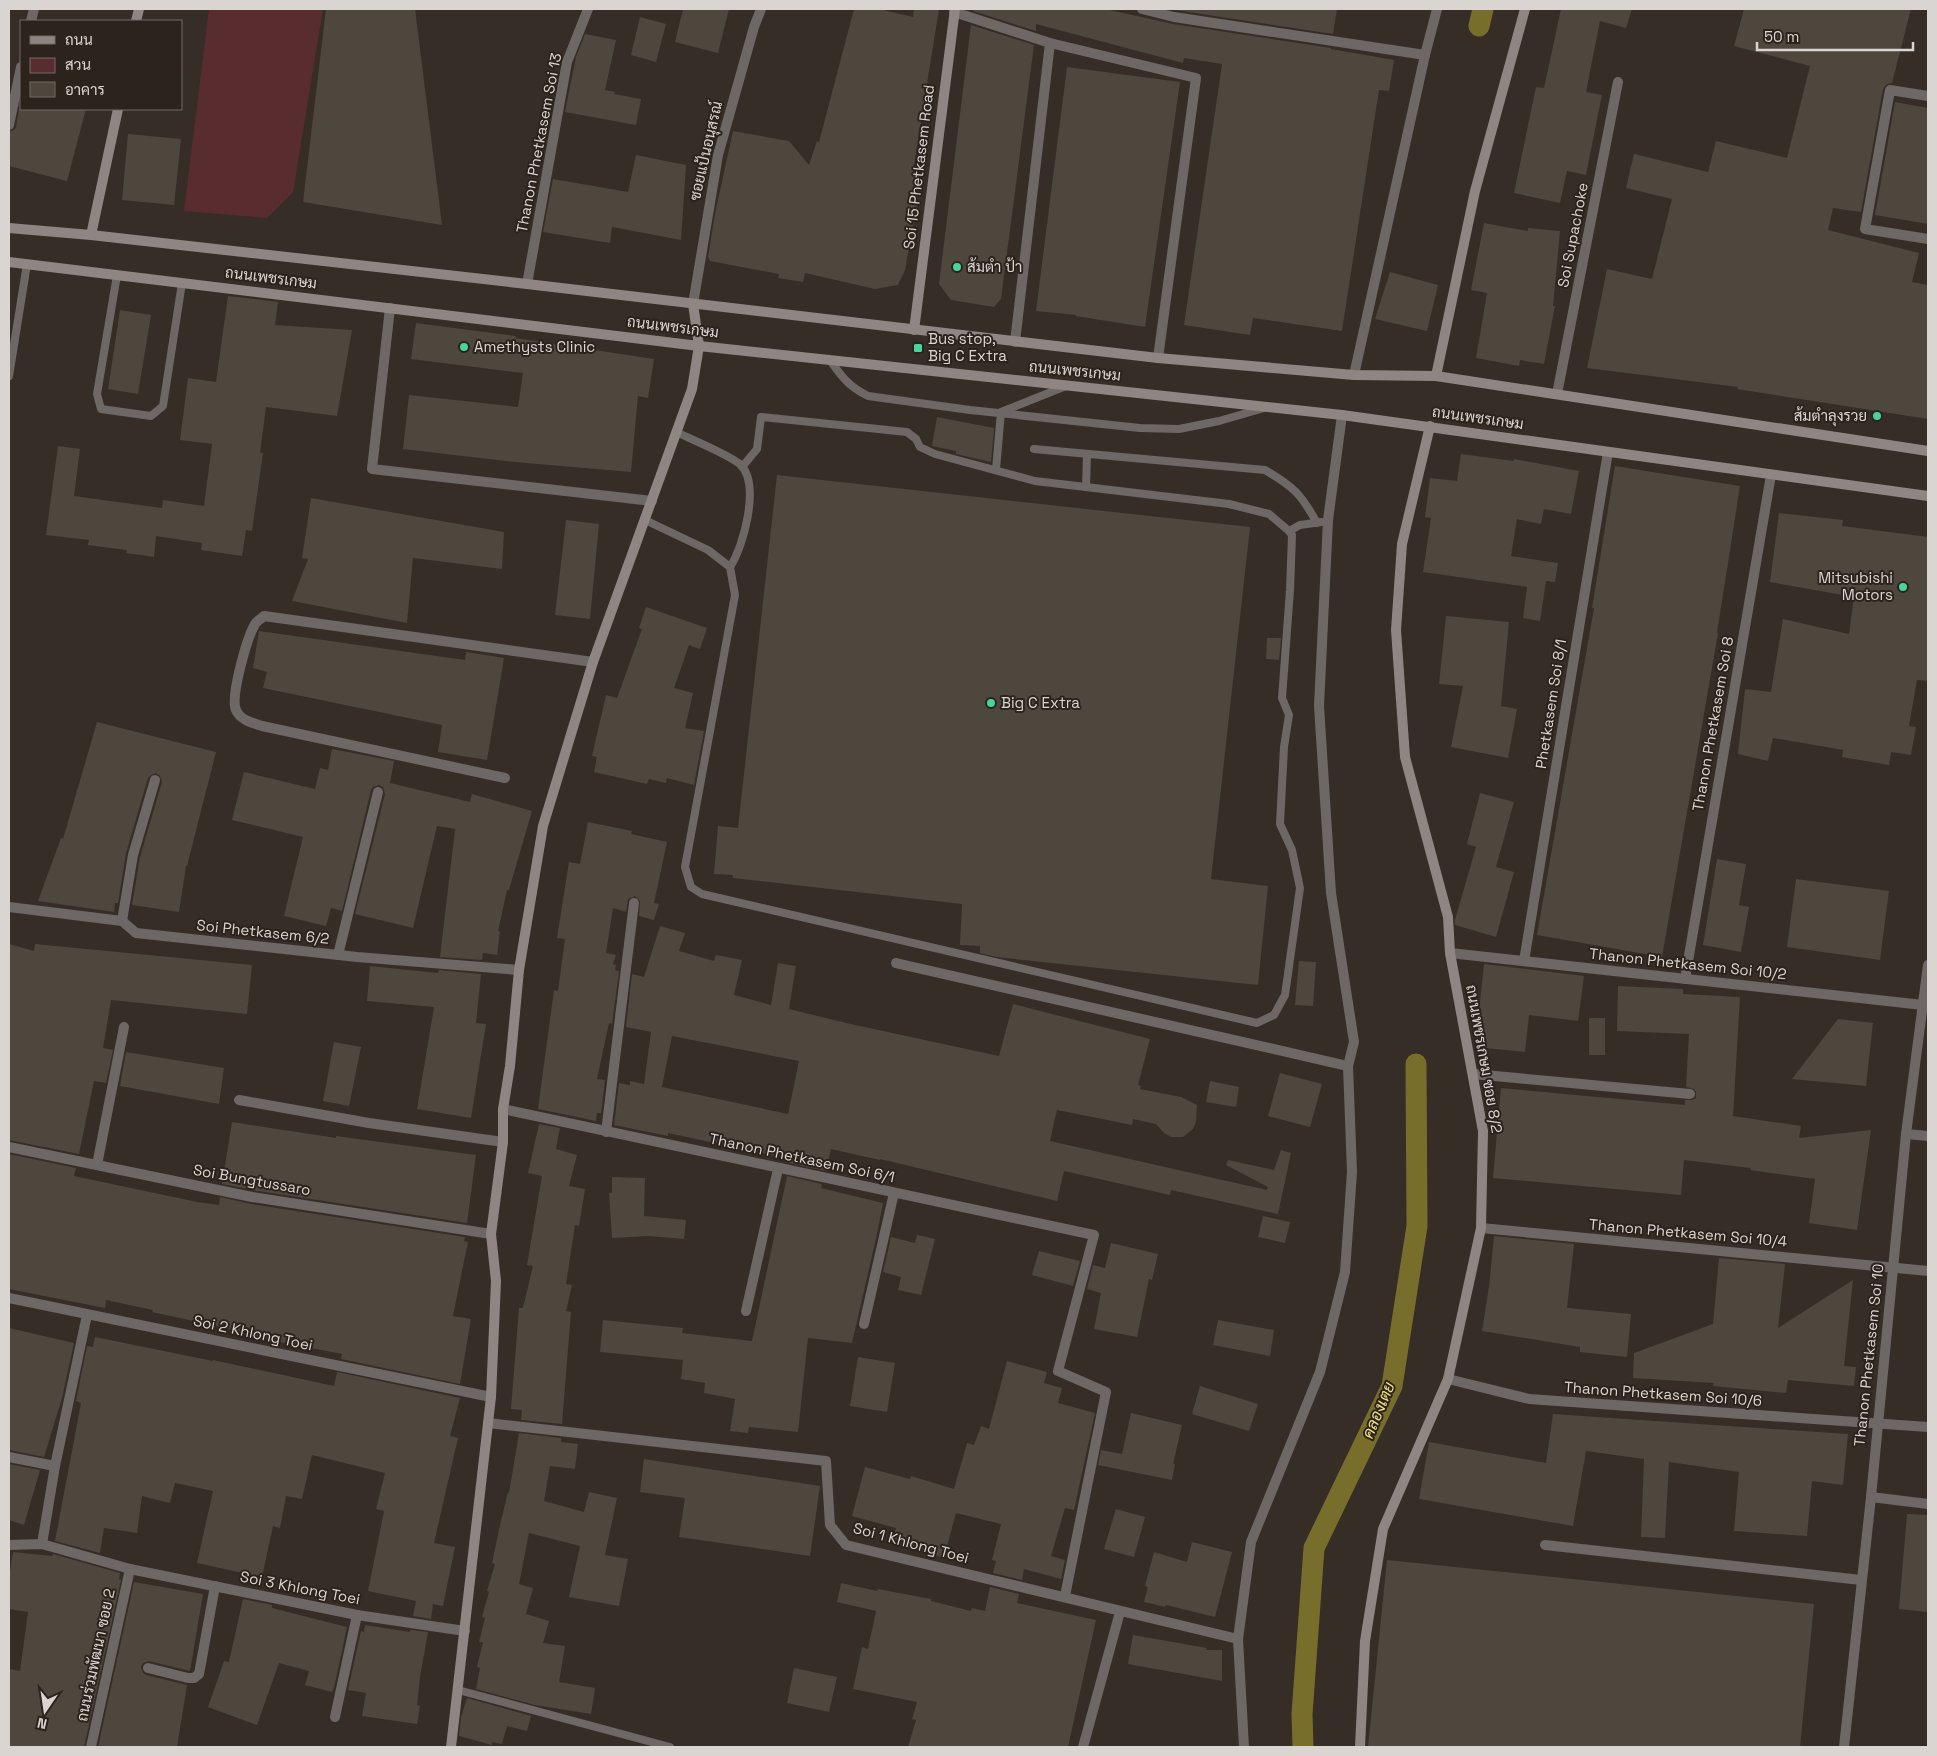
<svg xmlns="http://www.w3.org/2000/svg" width="1937" height="1756" font-family="'Space Grotesk',Sarabun,sans-serif">
<rect width="100%" height="100%" fill="#362d27"/>
<!-- green -->
<polygon fill="#592d2f" points="209,9 323,9 293,192 267,218 184,211"/>
<g fill="none" stroke-linecap="round" stroke-linejoin="round">
<!-- canal -->
<g stroke="#786e2c" stroke-width="21">
<polyline points="1479,26 1483,9"/>
<polyline points="1303,1747 1302,1714 1314,1548 1392,1386 1417,1226 1416,1064"/>
</g>
</g>
<!-- building -->
<g fill="#4d473e" fill-rule="evenodd">
<polygon points="326,9 415,9 442,225 303,202"/>
<polygon points="683,9 729,9 718,53 675,42"/>
<polygon points="854,9 879,9 913,17 914,9 939,9 913,171 922,174 905,270 898,285 875,289 805,273 803,282 778,278 779,274 710,261 708,257 715,214 733,131 789,141 809,165 817,141 819,142"/>
<polygon points="974,9 1105,9 1173,24 1331,48 1331,49 1394,60 1389,91 1379,90 1342,331 1253,318 1250,335 1184,325 1222,64 1184,58 1183,63 1036,24 1036,31 973,11"/>
<polygon points="1169,9 1337,9 1333,34"/>
<polygon points="1561,9 1632,9 1626,28 1600,21 1586,92 1602,95 1586,175 1567,171 1560,203 1514,193 1536,87 1544,88"/>
<polygon points="1744,9 1911,9 1892,83 1887,84 1883,89 1861,212 1833,208 1828,230 1919,253 1912,282 1928,285 1928,419 1737,389 1738,387 1587,368 1607,269 1652,279 1672,199 1626,188 1634,154 1708,172 1716,141 1787,158 1810,66 1734,46"/>
<polygon points="640,17 666,24 656,62 631,55"/>
<polygon points="971,25 1034,45 1001,299 994,307 951,300 939,284"/>
<polygon points="585,34 616,40 605,90 615,92 614,94 641,99 636,125 565,112 576,57"/>
<polygon points="1067,67 1180,82 1145,327 1076,316 1076,315 1036,311"/>
<polygon points="1895,102 1928,108 1928,224 1875,215"/>
<polygon points="19,109 86,109 67,181 9,166 9,132 14,130 16,127"/>
<polygon points="128,134 181,139 174,205 122,200"/>
<polygon points="636,155 686,165 681,240 612,227 610,243 543,232 553,179 628,192"/>
<polygon points="1484,223 1528,231 1528,228 1560,231 1553,306 1555,306 1544,364 1520,360 1519,366 1476,358 1487,293 1471,290"/>
<polygon points="1390,272 1438,285 1427,331 1375,319"/>
<polygon points="228,296 278,302 275,325 352,330 337,416 266,407 260,453 263,453 252,531 246,530 242,556 201,550 202,543 156,536 154,557 126,553 127,550 88,545 89,540 46,535 58,446 80,449 74,496 162,508 163,500 204,506 212,444 180,440 188,378 216,382"/>
<polygon points="120,310 151,315 138,394 108,389"/>
<polygon points="416,323 516,336 515,338 654,359 648,398 638,396 631,472 515,462 403,449 409,395 518,407 523,373 411,359"/>
<polygon points="937,417 994,428 991,462 956,454 956,451 932,446"/>
<polygon points="1461,454 1514,461 1514,459 1579,471 1571,514 1544,509 1541,524 1517,519 1511,556 1558,563 1555,582 1546,581 1540,621 1523,618 1527,587 1423,572 1431,518 1425,517 1430,478 1457,481"/>
<polygon points="1615,466 1740,486 1717,633 1718,633 1662,957 1537,935 1594,608 1592,608"/>
<polygon points="777,475 1250,527 1211,879 1268,886 1258,985 996,957 980,953 980,946 960,945 962,904 733,878 733,875 714,874 718,826 738,828"/>
<polygon points="311,498 504,532 502,569 413,558 407,623 292,601 308,559 302,558"/>
<polygon points="1779,513 1843,520 1842,526 1928,537 1928,681 1917,680 1909,726 1916,727 1911,755 1891,752 1889,765 1842,757 1843,750 1773,738 1768,761 1738,754 1745,689 1771,692 1783,619 1849,634 1854,597 1770,582"/>
<polygon points="566,520 599,524 590,619 555,615"/>
<polygon points="646,607 707,628 700,649 689,645 674,688 693,693 685,728 704,731 694,785 667,778 666,783 649,779 647,784 594,772 597,757 592,756 606,695 617,698 642,629 639,628"/>
<polygon points="1446,616 1509,622 1501,706 1517,709 1508,758 1451,747 1463,686 1439,684"/>
<polygon points="259,631 465,660 466,652 504,658 487,760 438,752 442,725 263,688 267,672 253,668"/>
<polygon points="1267,638 1281,638 1279,660 1266,659"/>
<polygon points="97,722 216,752 187,866 186,866 179,912 132,905 140,857 162,782 160,776 156,773 151,775 148,778 126,853 118,903 115,903 114,912 38,901 61,838 63,839"/>
<polygon points="332,749 394,761 390,783 470,802 472,794 532,811 509,890 507,890 498,931 500,931 497,955 483,953 482,960 440,957 455,829 437,826 413,928 355,914 385,794 383,787 379,785 373,787 371,790 342,911 331,908 326,926 284,916 303,837 232,820 244,772 315,789 320,768 328,770"/>
<polygon points="1480,793 1514,802 1496,867 1514,872 1496,937 1455,925 1455,920 1476,847 1467,844"/>
<polygon points="588,822 632,831 631,834 667,842 654,903 659,904 654,920 639,916 640,901 635,896 628,899 626,912 613,908 606,953 616,955 613,964 616,965 615,970 619,971 612,1024 609,1023 597,1079 605,1080 601,1113 597,1113 596,1121 538,1109 554,990 558,991 565,939 557,938 569,862 580,864"/>
<polygon points="1717,859 1746,864 1739,905 1749,907 1741,952 1703,945"/>
<polygon points="1796,879 1889,891 1880,960 1787,947"/>
<path d="M660,926L685,933L679,951L714,961L716,955L742,960L734,995L771,1005L778,963L796,966L789,1009L846,1023L999,1056L1013,1004L1150,1039L1138,1085L1141,1086L1140,1089L1181,1097L1197,1105L1196,1122L1193,1129L1183,1137H1171L1164,1133L1156,1124L1133,1119L1132,1125L1057,1110L1050,1141L1267,1190L1268,1187L1226,1165L1228,1160L1274,1170L1281,1150L1291,1153L1278,1214L1171,1190L1170,1195L1064,1171L1057,1201L880,1159V1160L831,1149L826,1171L789,1163L790,1159L668,1133V1136L614,1125L619,1083L630,1085V1081L644,1084L651,1032L626,1027L632,974L644,977ZM672,1036L799,1061L788,1114L662,1087Z"/>
<polygon points="9,944 34,951 35,944 252,965 247,1014 111,1000 103,1048 113,1050 106,1083 94,1081 79,1154 9,1140"/>
<polygon points="1299,961 1316,962 1313,1006 1295,1005"/>
<polygon points="1484,964 1584,976 1578,1021 1529,1015 1525,1052 1475,1047"/>
<polygon points="370,966 438,973 439,970 481,974 476,1023 486,1024 471,1118 417,1109 434,1007 367,1001"/>
<polygon points="1618,986 1683,989 1683,994 1740,997 1733,1116 1801,1126 1799,1138 1871,1130 1857,1230 1809,1223 1815,1179 1750,1170 1751,1168 1684,1160 1681,1195 1493,1178 1501,1088 1685,1105 1685,1100 1692,1100 1696,1098 1696,1092 1694,1089 1686,1087 1689,1034 1617,1031"/>
<rect x="1589" y="1018" width="16" height="37"/>
<polygon points="1838,1019 1873,1023 1866,1086 1792,1079"/>
<polygon points="334,1042 361,1047 349,1106 323,1101"/>
<polygon points="126,1052 224,1068 219,1104 120,1086"/>
<polygon points="1280,1073 1322,1084 1310,1127 1268,1116"/>
<polygon points="1210,1081 1239,1087 1236,1107 1206,1102"/>
<polygon points="232,1122 336,1138 336,1136 476,1155 467,1223 253,1190 222,1184"/>
<polygon points="539,1124 560,1128 556,1149 577,1155 569,1186 585,1189 579,1226 575,1225 566,1284 572,1285 566,1311 571,1312 562,1424 521,1420 522,1410 511,1409 519,1308 523,1308 533,1266 527,1265 542,1176 528,1173"/>
<polygon points="9,1154 76,1168 74,1176 197,1202 219,1205 220,1197 251,1204 465,1237 464,1241 468,1242 453,1316 471,1319 460,1384 341,1359 342,1354 249,1336 249,1333 152,1312 153,1310 106,1300 105,1308 9,1289"/>
<polygon points="787,1176 822,1184 821,1188 883,1203 877,1234 852,1343 808,1338 798,1432 749,1427 748,1433 730,1431 735,1399 704,1393 705,1383 681,1379 683,1360 600,1352 603,1320 683,1328 682,1333 752,1341"/>
<polygon points="612,1177 645,1178 644,1216 686,1220 684,1239 648,1236 612,1238 609,1193 612,1193"/>
<polygon points="1263,1216 1290,1222 1285,1243 1258,1237"/>
<polygon points="917,1235 935,1239 921,1295 898,1290 901,1277 883,1272 891,1237 915,1243"/>
<polygon points="1494,1236 1574,1244 1567,1308 1631,1314 1627,1357 1580,1352 1580,1347 1482,1331 1489,1287"/>
<polygon points="1111,1243 1158,1254 1152,1280 1149,1279 1137,1337 1094,1329 1101,1293 1087,1289 1093,1265 1105,1268"/>
<polygon points="1039,1251 1080,1261 1073,1286 1032,1275"/>
<polygon points="1719,1258 1785,1264 1778,1328 1853,1280 1844,1366 1856,1367 1854,1386 1788,1380 1786,1393 1713,1386 1714,1383 1633,1378 1634,1353 1713,1324"/>
<polygon points="1218,1320 1274,1330 1270,1356 1213,1345"/>
<polygon points="9,1328 74,1343 62,1398 44,1457 9,1450"/>
<polygon points="95,1337 213,1361 213,1360 334,1386 337,1372 460,1398 450,1436 458,1438 434,1543 455,1547 443,1606 433,1604 431,1619 413,1616 416,1601 368,1591 384,1511 376,1509 385,1473 312,1455 302,1499 286,1496 280,1528 273,1526 262,1577 197,1563 213,1491 175,1483 170,1503 142,1496 137,1533 104,1528 100,1553 55,1541 81,1403 76,1401 87,1346 93,1347"/>
<polygon points="858,1357 895,1363 887,1412 850,1406"/>
<polygon points="1007,1361 1047,1372 1044,1383 1062,1388 1058,1403 1095,1413 1074,1510 1065,1508 1051,1556 1065,1560 1061,1579 1024,1569 1022,1580 993,1573 996,1561 992,1560 1001,1524 956,1513 944,1558 892,1542 896,1528 852,1516 865,1467 910,1479 911,1476 954,1489 967,1443 974,1445 981,1426 989,1429"/>
<polygon points="1200,1386 1258,1404 1249,1431 1192,1414"/>
<polygon points="1131,1413 1182,1425 1173,1464 1175,1464 1172,1480 1098,1465 1101,1450 1122,1454"/>
<polygon points="1553,1414 1848,1434 1843,1485 1812,1481 1807,1536 1734,1531 1739,1472 1669,1462 1665,1538 1641,1537 1644,1459 1586,1451 1573,1526 1419,1499 1429,1442 1546,1463"/>
<polygon points="519,1433 561,1438 561,1442 578,1444 575,1469 550,1466 544,1501 584,1512 589,1492 617,1498 605,1555 628,1559 619,1606 569,1597 580,1546 529,1533 519,1584 533,1588 526,1614 549,1621 543,1643 565,1646 559,1682 595,1688 591,1714 535,1705 476,1689 480,1668 477,1667 483,1642 479,1642 485,1618 482,1617 489,1592 487,1591 495,1564 492,1563 500,1525 508,1492 509,1493"/>
<polygon points="644,1459 820,1486 810,1556 679,1537 685,1498 640,1492"/>
<polygon points="9,1464 40,1470 24,1525 9,1520"/>
<polygon points="1116,1509 1145,1517 1134,1557 1104,1549"/>
<polygon points="1907,1514 1928,1515 1928,1612 1899,1609"/>
<polygon points="1192,1542 1232,1552 1215,1617 1166,1605 1165,1607 1144,1602 1148,1587 1145,1586 1154,1552 1187,1562"/>
<polygon points="13,1552 52,1556 53,1554 120,1573 119,1579 121,1580 84,1747 9,1747 9,1669 20,1671 28,1612 9,1609 9,1577"/>
<polygon points="1387,1560 1814,1604 1800,1747 1368,1747"/>
<polygon points="134,1582 203,1594 190,1671 149,1661 143,1663 141,1667 143,1673 146,1675 187,1685 177,1747 98,1747"/>
<polygon points="841,1583 877,1591 878,1589 931,1599 931,1601 971,1611 972,1608 985,1611 990,1587 1019,1594 1017,1603 1096,1620 1068,1747 908,1747 916,1720 912,1719 917,1702 853,1689 862,1647 868,1649 876,1611 837,1602"/>
<polygon points="243,1599 272,1605 272,1608 347,1627 334,1688 332,1692 305,1685 309,1671 279,1663 257,1725 208,1707 224,1661 229,1662"/>
<polygon points="365,1625 410,1632 410,1630 428,1632 420,1677 417,1705 420,1706 417,1724 362,1716 366,1693 348,1690 361,1631 364,1632"/>
<polygon points="1133,1635 1207,1648 1206,1650 1222,1650 1222,1681 1128,1664"/>
<polygon points="794,1668 837,1677 829,1712 787,1703"/>
<polygon points="467,1698 531,1716 527,1731 507,1726 502,1744 492,1742 492,1745 459,1736 461,1717"/>
</g>
<g fill="none" stroke-linecap="round" stroke-linejoin="round">
<!-- lane -->
<g stroke="#6d6765" stroke-width="8">
<polyline points="117,275 97,394 101,409 151,416 163,406 182,283"/>
<path d="M829,359C842,377 848,386 868,396L970,410L1140,428L1179,429L1219,421L1264,408"/>
<polyline points="9,376 27,264"/>
<path d="M676,432C691,439 730,455 741,465C760,485 744,546 730,567"/>
<path d="M1034,449L1265,470C1294,487 1301,494 1317,523"/>
<polyline points="996,469 1001,412 1066,386"/>
<polyline points="1086,487 1087,454"/>
<polyline points="645,520 708,550 730,567 735,595 685,867 691,887 702,894 1257,1023 1274,1015 1285,995 1300,888 1292,850 1280,824 1284,747 1289,715 1282,698 1290,590 1292,535 1289,531 1269,514 1229,504 1035,481 935,454 920,447 916,439 907,432 761,417 757,449 742,467"/>
<polyline points="1289,531 1300,525 1321,522"/>
<polyline points="458,1690 670,1747"/>
</g>
<!-- street -->
<g stroke="#6d6765" stroke-width="10">
<polyline points="1142,9 1174,17 1425,55"/>
<polyline points="954,12 1050,43 1196,78 1158,358"/>
<polyline points="31,21 34,9"/>
<polyline points="1928,96 1890,90 1865,229 1928,239"/>
<polyline points="9,125 21,67"/>
<polyline points="527,284 567,62 588,9"/>
<polyline points="693,304 718,155 754,27 761,9"/>
<polyline points="390,308 372,469 652,501"/>
<polyline points="1015,342 1050,43"/>
<polyline points="1354,375 1425,55 1437,9"/>
<polyline points="1557,394 1618,82"/>
<path d="M505,778L262,726C253,723 240,720 236,710C230,697 247,638 255,624C257,621 261,619 264,616L593,662"/>
<polyline points="9,907 122,921 136,933 357,957 519,970"/>
<polyline points="122,921 133,855 155,780"/>
<polyline points="1450,953 1923,1005"/>
<polyline points="338,955 378,792"/>
<polyline points="1524,961 1608,452"/>
<polyline points="896,963 1348,1066"/>
<polyline points="1685,979 1771,475"/>
<polyline points="1473,1074 1690,1094"/>
<polyline points="239,1100 369,1123 503,1142"/>
<polyline points="503,1109 1094,1235 1058,1371 1106,1392 1065,1596"/>
<polyline points="606,1132 634,903"/>
<polyline points="1906,1134 1928,1136"/>
<polyline points="9,1147 252,1197 491,1234"/>
<polyline points="97,1165 124,1027"/>
<polyline points="1481,1228 1928,1271"/>
<polyline points="9,1298 491,1397"/>
<polyline points="746,1311 778,1169"/>
<polyline points="864,1324 894,1193"/>
<polyline points="1448,1379 1529,1399 1928,1427"/>
<polyline points="488,1423 826,1461 830,1525 846,1545 1238,1639"/>
<polyline points="9,1457 55,1466"/>
<polyline points="1871,1497 1928,1504"/>
<polyline points="42,1544 55,1466 87,1315"/>
<polyline points="9,1545 42,1544 130,1569 357,1615 465,1631"/>
<polyline points="1545,1545 1861,1580"/>
<polyline points="148,1668 188,1678 194,1678 199,1674 215,1586"/>
<polyline points="335,1717 357,1615"/>
<polyline points="91,1747 130,1569"/>
<polyline points="1083,1747 1120,1612"/>
<polyline points="1244,1747 1238,1639 1251,1542 1320,1372 1345,1272 1352,1172 1348,1066 1354,1042 1331,893 1319,706 1328,520 1342,415"/>
<polyline points="1844,1747 1871,1497 1906,1134 1928,965"/>
</g>
<!-- secondary -->
<g stroke="#8f8684" stroke-width="10">
<polyline points="136,21 139,9"/>
<polyline points="9,228 91,235 527,284 1158,358 1354,375 1436,376 1928,451"/>
<polyline points="91,235 118,109"/>
<polyline points="9,262 699,346 1342,415 1928,496"/>
<polyline points="914,330 955,9"/>
<polyline points="1436,376 1475,191 1525,9"/>
<polyline points="451,1747 491,1397 496,1281 491,1234 503,1142 503,1109 510,1066 519,970 543,826 593,662 692,389 699,346 693,304"/>
<polyline points="1360,1747 1365,1641 1383,1529 1448,1379 1481,1228 1483,1131 1450,953 1448,917 1405,757 1396,630 1402,544 1430,426"/>
</g>
</g>
<!-- markers -->
<g fill="#47d49d" stroke="#2c231d" stroke-width="2">
<circle cx="957" cy="267" r="5"/>
<circle cx="464" cy="347" r="5"/>
<rect x="913" y="343" width="10" height="10" rx="2.5"/>
<circle cx="1877" cy="416" r="5"/>
<circle cx="1903" cy="587" r="5"/>
<circle cx="991" cy="703" r="5"/>
</g>
<g text-anchor="middle" stroke-width="4" stroke-linejoin="round" paint-order="stroke">
<!-- street labels -->
<g font-size="15" fill="#dbd5d1" stroke="#2c231d">
<text transform="translate(539 143) rotate(-79)" y="5">Thanon Phetkasem Soi 13</text>
<text transform="translate(706 151) rotate(-77)" y="5">ซอยแป้นอนุสรณ์</text>
<text transform="translate(919 167) rotate(-83)" y="5">Soi 15 Phetkasem Road</text>
<text transform="translate(1573 235) rotate(-79)" y="5">Soi Supachoke</text>
<text transform="translate(271 278) rotate(7)" y="5">ถนนเพชรเกษม</text>
<text transform="translate(673 327) rotate(7)" y="5">ถนนเพชรเกษม</text>
<text transform="translate(1075 371) rotate(6)" y="5">ถนนเพชรเกษม</text>
<text transform="translate(1478 418) rotate(8)" y="5">ถนนเพชรเกษม</text>
<text transform="translate(1551 704) rotate(-81)" y="5">Phetkasem Soi 8/1</text>
<text transform="translate(1713 724) rotate(-80)" y="5">Thanon Phetkasem Soi 8</text>
<text transform="translate(263 932) rotate(6)" y="5">Soi Phetkasem 6/2</text>
<text transform="translate(1688 964) rotate(6)" y="5">Thanon Phetkasem Soi 10/2</text>
<text transform="translate(1484 1059) rotate(80)" y="5">ถนนเพชรเกษม ซอย 8/2</text>
<text transform="translate(802 1158) rotate(12)" y="5">Thanon Phetkasem Soi 6/1</text>
<text transform="translate(252 1180) rotate(10)" y="5">Soi Bungtussaro</text>
<text transform="translate(1688 1233) rotate(5)" y="5">Thanon Phetkasem Soi 10/4</text>
<text transform="translate(253 1333) rotate(12)" y="5">Soi 2 Khlong Toei</text>
<text transform="translate(1869 1355) rotate(-84)" y="5">Thanon Phetkasem Soi 10</text>
<text transform="translate(1663 1394) rotate(4)" y="5">Thanon Phetkasem Soi 10/6</text>
<text transform="translate(911 1543) rotate(15)" y="5">Soi 1 Khlong Toei</text>
<text transform="translate(300 1588) rotate(11)" y="5">Soi 3 Khlong Toei</text>
<text transform="translate(96 1655) rotate(-78)" y="5">ถนนร่วมพัฒนา ซอย 2</text>
</g>
<!-- poi labels -->
<g font-size="15" fill="#dbd5d1" stroke="#2c231d" text-anchor="start">
<text x="967" y="272">ส้มตำ ป้า</text>
<text x="928" y="344">Bus stop,<tspan x="928" dy="17">Big C Extra</tspan></text>
<text x="474" y="352">Amethysts Clinic</text>
<text x="1867" y="421" text-anchor="end">ส้มตำลุงรวย</text>
<text x="1893" y="583" text-anchor="end">Mitsubishi<tspan x="1893" dy="17">Motors</tspan></text>
<text x="1001" y="708">Big C Extra</text>
</g>
<!-- water labels -->
<g font-size="16" font-style="italic" fill="#f0e283" stroke="#2c231d">
<text transform="translate(1378 1410) rotate(-67)" y="6">คลองเตย</text>
</g>
</g>
<!-- border -->
<rect width="1937" height="1756" fill="none" stroke="#dbd5d1" stroke-width="20"/>
<!-- legend -->
<rect x="20" y="20" width="162" height="90" fill="#2c231d" stroke="#726a65"/>
<rect x="30" y="36" width="25" height="8" fill="#8f8684" stroke="#726a65"/>
<text x="65" y="45" font-size="15" fill="#dbd5d1">ถนน</text>
<rect x="30" y="58" width="25" height="15" fill="#592d2f" stroke="#726a65"/>
<text x="65" y="70" font-size="15" fill="#dbd5d1">สวน</text>
<rect x="30" y="82" width="25" height="15" fill="#4d473e" stroke="#726a65"/>
<text x="65" y="95" font-size="15" fill="#dbd5d1">อาคาร</text>
<!-- north arrow -->
<g transform="translate(45 1711) rotate(193)" stroke="#2c231d" stroke-width="4" paint-order="stroke">
<path d="M0-4L9 19L0 12L-9 19Z" fill="#dbd5d1"/>
<text y="-8" font-size="14" font-weight="bold" text-anchor="middle" fill="#dbd5d1">N</text>
</g>
<!-- scale -->
<path d="M1757 42v8h156v-8" fill="none" stroke="#dbd5d1" stroke-width="2.5"/>
<text x="1764" y="42" font-size="15" fill="#dbd5d1" stroke="#2c231d" stroke-width="4" paint-order="stroke">50 m</text>
</svg>
